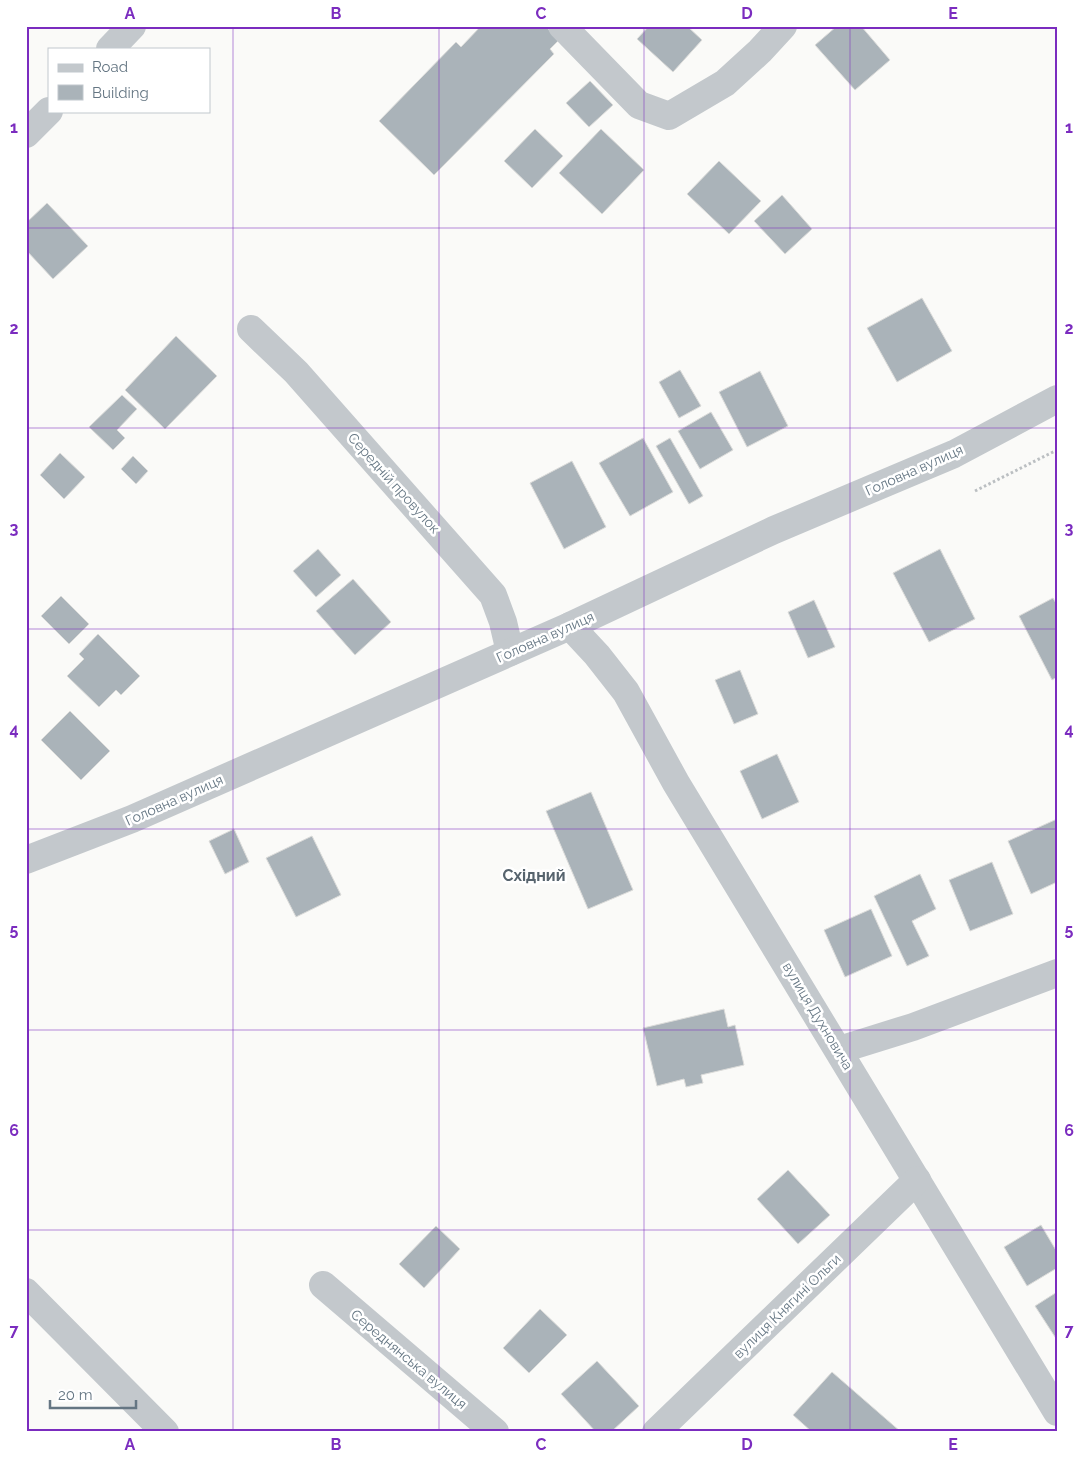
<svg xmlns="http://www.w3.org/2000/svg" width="1083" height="1458" font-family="Raleway,sans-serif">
<rect width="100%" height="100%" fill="#fafaf8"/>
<!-- building -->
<g fill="#aab3b9" stroke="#dcdcda">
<polygon points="481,26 545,26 559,40 550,49 554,54 434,175 379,121 456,42 461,47"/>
<polygon points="649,26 687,26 702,40 673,72 637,39"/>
<polygon points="837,26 861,26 890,60 855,90 815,45"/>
<polygon points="590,81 613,105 589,127 566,103"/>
<polygon points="535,129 563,156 532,188 504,161"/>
<polygon points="601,129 644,170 602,214 559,173"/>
<polygon points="719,161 761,201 729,234 687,194"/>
<polygon points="782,195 812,229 785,254 754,221"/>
<polygon points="47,203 88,246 53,279 26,250 26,223"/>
<polygon points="922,298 952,351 897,382 867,328"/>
<polygon points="176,336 217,376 165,429 125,390"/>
<polygon points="680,370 701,406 679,418 659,382"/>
<polygon points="760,371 788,426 747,447 719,392"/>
<polygon points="122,395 137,409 117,430 125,438 113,450 89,427"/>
<polygon points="711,412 733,450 700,469 678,431"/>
<polygon points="643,438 673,492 630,516 599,463"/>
<polygon points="670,438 703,496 689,504 656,446"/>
<polygon points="60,453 85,477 64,499 40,475"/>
<polygon points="133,456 148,471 136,484 121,469"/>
<polygon points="572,461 606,527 564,549 530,483"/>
<polygon points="318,549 341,575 316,597 293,571"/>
<polygon points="940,549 975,619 929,642 893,573"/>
<polygon points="353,579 391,622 355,655 316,611"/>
<polygon points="61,596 89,624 69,644 41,616"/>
<polygon points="1053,598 1057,605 1057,677 1052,680 1019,616"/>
<polygon points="814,600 835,647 808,658 788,612"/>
<polygon points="98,634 140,676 121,695 116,690 99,707 67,676 84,659 79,654"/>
<polygon points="740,670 758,714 734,724 715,680"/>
<polygon points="70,711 110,751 81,780 41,740"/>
<polygon points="777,754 799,802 762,819 740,771"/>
<polygon points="591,792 633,890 588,909 546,811"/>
<polygon points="1057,819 1057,882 1031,894 1008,841"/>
<polygon points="234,829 249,862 225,874 209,841"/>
<polygon points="312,836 341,895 296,917 266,858"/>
<polygon points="992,862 1013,914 970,931 949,880"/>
<polygon points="920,874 936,909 912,921 929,956 907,966 874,896"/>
<polygon points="871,909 892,956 845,977 824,930"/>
<polygon points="724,1009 728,1027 735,1025 744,1065 701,1075 703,1083 686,1087 684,1079 657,1086 643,1028"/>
<polygon points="788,1170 830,1215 798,1244 757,1199"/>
<polygon points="1041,1225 1057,1252 1057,1268 1027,1286 1004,1247"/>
<polygon points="436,1226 460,1249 424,1288 399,1264"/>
<polygon points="1057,1292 1057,1340 1035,1306"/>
<polygon points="540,1309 567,1335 529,1373 503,1348"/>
<polygon points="597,1361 639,1406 611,1432 596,1432 561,1394"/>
<polygon points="832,1372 901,1432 812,1432 793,1415"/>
</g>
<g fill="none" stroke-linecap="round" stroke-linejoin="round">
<!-- path -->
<polyline stroke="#bbbfc2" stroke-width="3" stroke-dasharray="2.5 2.5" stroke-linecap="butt" points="975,491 1057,450"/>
<!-- minor -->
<g stroke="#c3c8cc" stroke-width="28">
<polyline points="562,26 639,105 669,116 725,83 760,51 783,26"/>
<polyline points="110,49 132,26"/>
<polyline points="26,134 49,111"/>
<polyline points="251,329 296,372 493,595 503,622 510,652"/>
<polyline points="1057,399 954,454 774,530 570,626 597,655 626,692 676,783 1057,1412"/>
<polyline points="839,1050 913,1027 1057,973"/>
<polyline points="323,1285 495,1432"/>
<polyline points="26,1292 165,1432"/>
<polyline points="656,1432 917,1180"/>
</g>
<!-- tertiary -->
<polyline stroke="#c3c8cc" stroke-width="28" points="26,860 132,819 570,626"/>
</g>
<!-- grid -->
<path fill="none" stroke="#7b2cbf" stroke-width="1" stroke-opacity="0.55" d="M233,26V1432M439,26V1432M644,26V1432M850,26V1432M26,228H1057M26,428H1057M26,629H1057M26,829H1057M26,1030H1057M26,1230H1057"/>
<g text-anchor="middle" stroke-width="5" stroke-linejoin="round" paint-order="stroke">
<!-- street labels -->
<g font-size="14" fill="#657683" stroke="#fff">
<text transform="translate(914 470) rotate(-24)" y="5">Головна вулиця</text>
<text transform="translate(394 483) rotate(48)" y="5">Середній провулок</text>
<text transform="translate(545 637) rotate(-24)" y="5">Головна вулиця</text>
<text transform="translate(174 800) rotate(-24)" y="5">Головна вулиця</text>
<text transform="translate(818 1016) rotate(59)" y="5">вулиця Духновича</text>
<text transform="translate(787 1306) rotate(-44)" y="5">вулиця Княгині Ольги</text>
<text transform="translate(409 1359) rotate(40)" y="5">Середнянська вулиця</text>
</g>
<!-- quarter labels -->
<g font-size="16" font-weight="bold" fill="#57646e" stroke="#fff">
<text x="534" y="881">Східний</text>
</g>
</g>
<!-- border -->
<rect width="1083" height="1458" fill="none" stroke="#ffffff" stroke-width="55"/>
<!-- legend -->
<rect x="48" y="48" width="162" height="65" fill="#ffffff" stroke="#c1c8cd"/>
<rect x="58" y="64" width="25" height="8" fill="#c3c8cc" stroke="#c1c8cd"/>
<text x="92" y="72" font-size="15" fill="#657683">Road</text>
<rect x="58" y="85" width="25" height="15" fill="#aab3b9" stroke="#c1c8cd"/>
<text x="92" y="98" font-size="15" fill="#657683">Building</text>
<!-- scale -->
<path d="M50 1400v8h86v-8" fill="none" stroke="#657683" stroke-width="2.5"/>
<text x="58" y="1400" font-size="15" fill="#657683" stroke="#ffffff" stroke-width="4" paint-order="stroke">20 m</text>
<rect x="28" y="28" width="1028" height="1402" fill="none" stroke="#7b2cbf" stroke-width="2"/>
<g font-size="16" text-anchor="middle" font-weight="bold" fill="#7b2cbf">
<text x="130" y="19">A</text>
<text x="336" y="19">B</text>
<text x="541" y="19">C</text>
<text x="747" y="19">D</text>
<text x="953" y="19">E</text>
<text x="14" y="133">1</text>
<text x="1069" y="133">1</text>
<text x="14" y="334">2</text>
<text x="1069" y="334">2</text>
<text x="14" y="534">3</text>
<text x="1069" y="534">3</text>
<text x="14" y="735">4</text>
<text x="1069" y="735">4</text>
<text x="14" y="935">5</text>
<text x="1069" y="935">5</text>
<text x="14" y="1136">6</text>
<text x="1069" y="1136">6</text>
<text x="14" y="1336">7</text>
<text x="1069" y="1336">7</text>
<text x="130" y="1450">A</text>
<text x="336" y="1450">B</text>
<text x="541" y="1450">C</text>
<text x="747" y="1450">D</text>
<text x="953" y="1450">E</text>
</g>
</svg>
